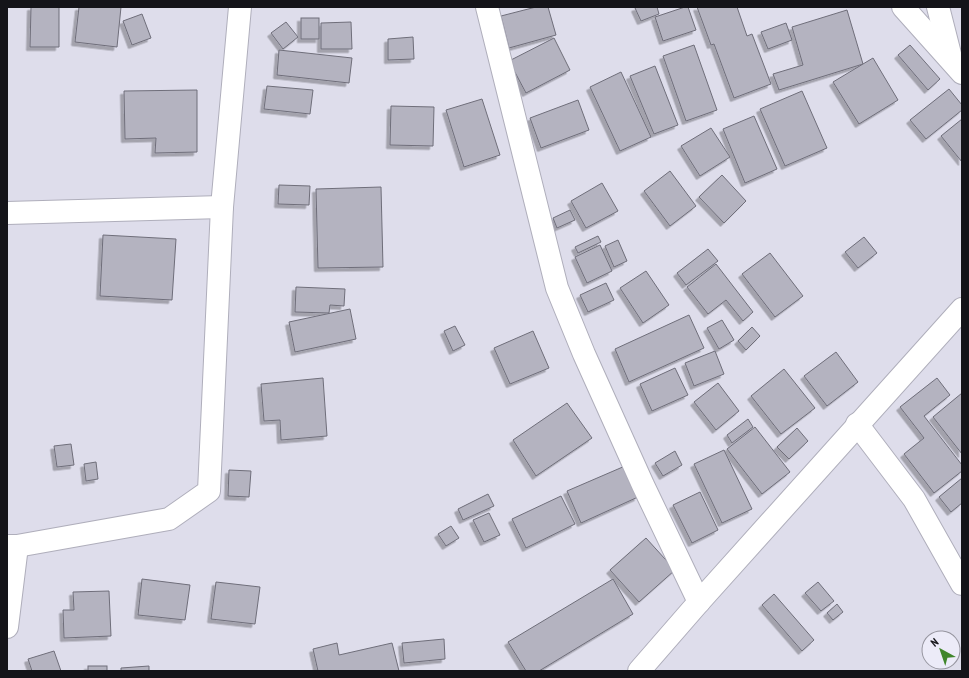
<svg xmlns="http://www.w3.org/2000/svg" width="969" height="678" font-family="'PT Sans Narrow',sans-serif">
<defs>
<filter id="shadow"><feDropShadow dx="-3.5" dy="3.5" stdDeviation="0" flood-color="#0004"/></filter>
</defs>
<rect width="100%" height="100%" fill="#deddeb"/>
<!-- building -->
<g fill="#b4b3c0" stroke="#6f6e7a" filter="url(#shadow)">
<polygon points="31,7 59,7 59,47 30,47"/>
<polygon points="79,7 121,7 117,47 75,42"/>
<polygon points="536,7 548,7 556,35 509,48 501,16"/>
<polygon points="638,7 657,7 659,14 641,21 635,8"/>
<polygon points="685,7 688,7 696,30 663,41 655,17"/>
<polygon points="697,7 737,7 747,36 752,34 771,84 734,98 714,44 711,45"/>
<polygon points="847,10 863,64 779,90 773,74 803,65 792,27"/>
<polygon points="142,14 151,38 132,45 123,21"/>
<rect x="301" y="18" width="18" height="21"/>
<polygon points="286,22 298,37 283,49 271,33"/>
<polygon points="351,22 352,49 321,49 321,23"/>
<polygon points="786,23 792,40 768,49 761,32"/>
<polygon points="413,37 414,59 388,60 388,39"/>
<polygon points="554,38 570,70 526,93 509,61"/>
<polygon points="694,45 717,110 686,121 663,56"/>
<polygon points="910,45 940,79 928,90 898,55"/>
<polygon points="279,50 352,58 349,83 277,75"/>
<polygon points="873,58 898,100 859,124 833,82"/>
<polygon points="655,66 678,125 654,134 630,76"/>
<polygon points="621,72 651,137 620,151 590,87"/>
<polygon points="267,86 313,90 310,114 264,109"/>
<polygon points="949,89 962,105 962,110 926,139 910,120"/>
<polygon points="197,90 197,152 155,153 156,138 125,139 124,91"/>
<polygon points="802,91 827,148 785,166 760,109"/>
<polygon points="482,99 500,155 464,167 446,110"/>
<polygon points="578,100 589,130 541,148 530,118"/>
<polygon points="391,106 434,107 433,146 390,145"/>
<polygon points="754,116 777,169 745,183 723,129"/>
<polygon points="962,119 962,162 941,136"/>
<polygon points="711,128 730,157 700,176 681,146"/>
<polygon points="670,171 696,206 670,226 644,191"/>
<polygon points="722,175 746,201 724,223 699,197"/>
<polygon points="602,183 618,211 586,228 571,201"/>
<polygon points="279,185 310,186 309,205 278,204"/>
<polygon points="381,187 383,267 318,268 316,189"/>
<polygon points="570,210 575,220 557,228 553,218"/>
<polygon points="103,235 176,239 172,300 100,296"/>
<polygon points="598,236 601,242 578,253 575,247"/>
<polygon points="864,237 877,253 858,268 845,252"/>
<polygon points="618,240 627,261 614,267 605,246"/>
<polygon points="600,245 612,271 587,283 575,257"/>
<polygon points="708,249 718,261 686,285 677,273"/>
<polygon points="770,253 803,296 775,317 742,274"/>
<polygon points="716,264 753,312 743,321 726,300 708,314 687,287"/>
<polygon points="646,271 669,305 643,323 620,288"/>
<polygon points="606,283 614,300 588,312 580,295"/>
<polygon points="296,287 345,289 344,306 330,305 329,313 295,312"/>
<polygon points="350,309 356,339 295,352 289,322"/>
<polygon points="689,315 704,348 629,382 615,349"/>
<polygon points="722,320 734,340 719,349 707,328"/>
<polygon points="455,326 465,345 453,351 444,331"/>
<polygon points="752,327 760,336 746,350 738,341"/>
<polygon points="533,331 549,368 510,384 494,348"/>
<polygon points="715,351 724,374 694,386 685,363"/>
<polygon points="836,352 858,382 827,406 804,376"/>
<polygon points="675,368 688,395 652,411 640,384"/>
<polygon points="784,369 815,408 781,434 751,396"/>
<polygon points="323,378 327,436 281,440 280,420 264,421 261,384"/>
<polygon points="937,378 950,395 924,416 962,465 962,471 934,493 904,454 924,438 900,407"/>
<polygon points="718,383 739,411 716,430 694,402"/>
<polygon points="962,393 962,454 933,417"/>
<polygon points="567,403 592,438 536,476 513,440"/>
<polygon points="748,419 753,427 732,443 727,435"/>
<polygon points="755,427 790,472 762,494 727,449"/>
<polygon points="797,428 808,441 789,459 777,447"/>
<polygon points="71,444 74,465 57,467 54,446"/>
<polygon points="724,450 752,509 722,523 694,464"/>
<polygon points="675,451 682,465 663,476 655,463"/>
<polygon points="96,462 98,479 86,481 84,464"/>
<polygon points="625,466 638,497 581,523 567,491"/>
<polygon points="229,470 251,471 249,497 228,496"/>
<polygon points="962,478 962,503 951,512 939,497"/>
<polygon points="700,492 718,530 692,543 673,505"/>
<polygon points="488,494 494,506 463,520 458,509"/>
<polygon points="561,496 575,524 526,548 512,519"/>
<polygon points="489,513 500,535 484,542 473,520"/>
<polygon points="451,526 459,538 446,546 438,534"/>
<polygon points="646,538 675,570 639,602 610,570"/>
<polygon points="142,579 190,585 185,620 138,615"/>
<polygon points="613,579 633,614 539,671 526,671 508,642"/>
<polygon points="216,582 260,587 255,624 211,619"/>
<polygon points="818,582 834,601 821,611 805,593"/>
<polygon points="109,591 111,636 64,638 63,610 74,610 73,592"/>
<polygon points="774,594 814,640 802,651 762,605"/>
<polygon points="837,604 843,612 833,620 827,613"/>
<polygon points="444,639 445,659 404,663 402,643"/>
<polygon points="337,643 339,655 392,643 399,671 318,671 313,649"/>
<polygon points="54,651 61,671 32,671 28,659"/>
<rect x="88" y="666" width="19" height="5"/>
<polygon points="149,666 149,671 121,671 121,668"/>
</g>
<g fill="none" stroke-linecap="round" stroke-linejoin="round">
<defs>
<g id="minor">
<polyline points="487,7 557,288 584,354 643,485 699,602"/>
<polyline points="903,7 962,73"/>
<polyline points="938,7 951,58"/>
<polyline points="7,213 222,207"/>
<polyline points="857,424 914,499 962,584"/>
<polyline points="7,546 17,546 169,519 209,491 222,207 240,7"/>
<polyline points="7,627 17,546"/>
<polyline points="639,671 699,602 962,309"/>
</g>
</defs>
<!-- minor casing -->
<use href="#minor" stroke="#afaebb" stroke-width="24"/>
<!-- minor -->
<use href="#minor" stroke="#fff" stroke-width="22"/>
</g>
<!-- border -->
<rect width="969" height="678" fill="none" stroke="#141419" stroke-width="16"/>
<!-- north arrow -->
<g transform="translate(941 650) rotate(320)"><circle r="19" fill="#ecebf8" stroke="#96959f"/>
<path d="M0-3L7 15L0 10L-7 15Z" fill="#40862b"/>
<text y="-6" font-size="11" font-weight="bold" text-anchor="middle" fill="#141419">N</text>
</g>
</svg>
